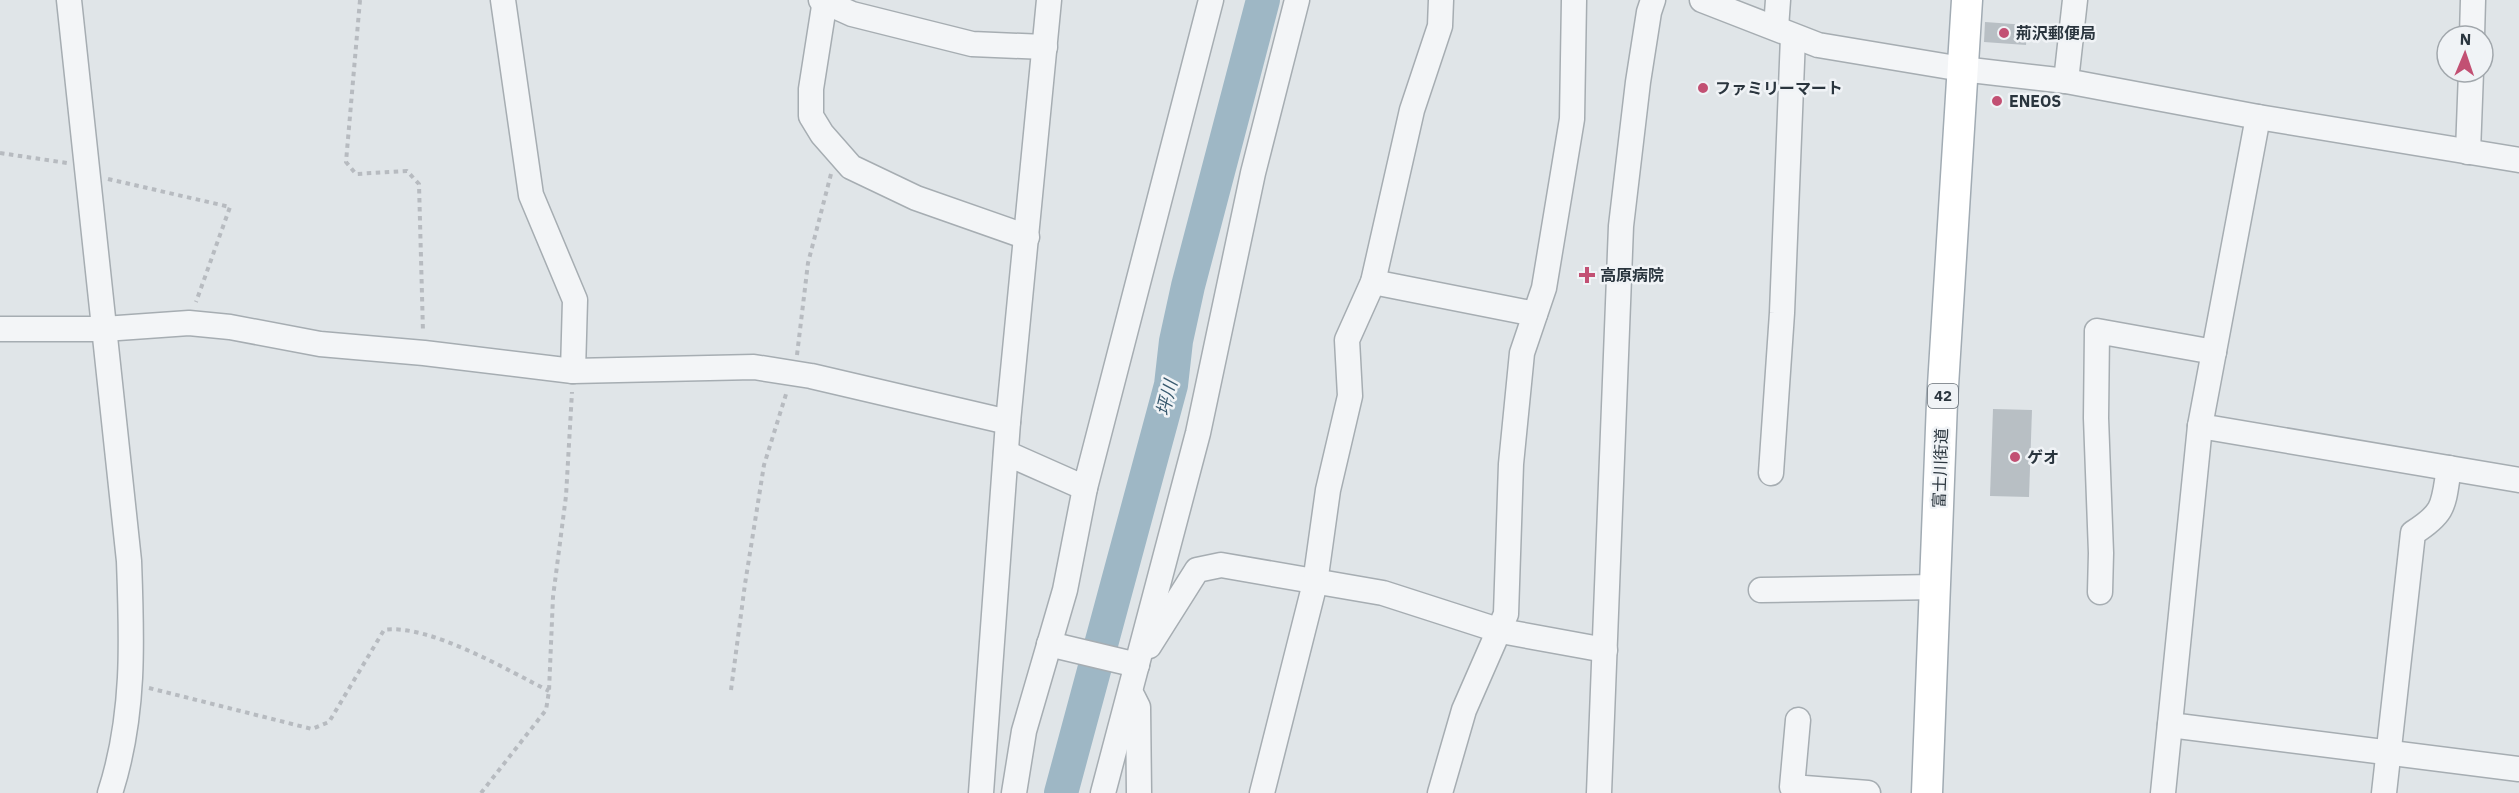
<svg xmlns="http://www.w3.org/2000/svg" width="2519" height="793" font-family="'IBM Plex Sans','Noto Sans JP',sans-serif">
<rect width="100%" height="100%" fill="#e0e5e8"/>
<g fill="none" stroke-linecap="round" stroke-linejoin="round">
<!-- river -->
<polyline stroke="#9eb7c5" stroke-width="34" points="1061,793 1171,385 1176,341 1188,286 1263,0"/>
</g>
<!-- building -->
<g fill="#b8bfc4">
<polygon points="1985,22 2027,25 2026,45 1984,42"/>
<polygon points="1993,409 2032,410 2029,497 1990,496"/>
</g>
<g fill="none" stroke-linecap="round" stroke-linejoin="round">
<defs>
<g id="minor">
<path d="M69,0L129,561C132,640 135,716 110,793"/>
<polyline points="503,0 531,195 575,300 573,371"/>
<polyline points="821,0 852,14 972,44 1045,47"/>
<polyline points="825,0 811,89 811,116 822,134 851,167 916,198 1027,237"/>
<polyline points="1702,0 1818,45 1962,69 2066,81 2258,117 2519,160"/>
<polyline points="1776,28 1778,0"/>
<polyline points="2472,36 2473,0"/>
<polyline points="2066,81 2075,0"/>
<polyline points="2468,152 2471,72"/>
<polyline points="1373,282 1535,314"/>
<polyline points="0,329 104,329 189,323 230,327 320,344 424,353 573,371 754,367 811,376 1008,422"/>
<polyline points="2200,426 2519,480"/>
<polyline points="1006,453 1085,488"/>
<polyline points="1771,473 1782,313 1793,37"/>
<polyline points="1761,590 1935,587"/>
<polyline points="2100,592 2101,553 2096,418 2097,331 2214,352"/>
<polyline points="1049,644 1137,665"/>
<polyline points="1149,646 1197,570 1221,565 1383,593 1501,631 1605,650"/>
<polyline points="1133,697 1138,707 1139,793"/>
<polyline points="1798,720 1792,787 1868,793"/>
<polyline points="2170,725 2519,769"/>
<polyline points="981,793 1008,422 1049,0"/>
<polyline points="1014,793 1024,731 1065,590 1085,488 1211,0"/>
<polyline points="1103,793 1198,433 1253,173 1297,0"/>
<polyline points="1262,793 1315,583 1328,490 1350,396 1347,340 1373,282 1412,110 1440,26 1441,0"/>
<polyline points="1440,793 1464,710 1506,614 1511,464 1522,353 1544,288 1572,119 1574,0"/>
<polyline points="1599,793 1621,226 1638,82 1649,12 1653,0"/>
<polyline points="2163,793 2200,426 2258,117"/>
<path d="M2384,793L2413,533C2446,512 2443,505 2449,468"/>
</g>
<polyline id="major" points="1927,793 1942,402 1967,0"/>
</defs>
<!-- minor casing -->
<use href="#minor" stroke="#a6adb2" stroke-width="27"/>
<!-- major casing -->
<use href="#major" stroke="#a1abb3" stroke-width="33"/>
<!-- path -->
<g stroke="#b7bbc0" stroke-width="4" stroke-dasharray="4.5 4.5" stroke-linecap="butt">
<polyline points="360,0 346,162 356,174 407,171 419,184 423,332"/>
<polyline points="0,153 67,163"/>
<polyline points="108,179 230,207 196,302"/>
<polyline points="797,355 808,263 831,174"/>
<path d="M149,688L312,729L329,722L384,630C428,623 509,671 549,691"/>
<polyline points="731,690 745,584 764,465 787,391"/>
<polyline points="481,793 546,710 549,691 553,597 566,496 572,392"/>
</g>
<!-- minor -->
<use href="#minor" stroke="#f3f5f7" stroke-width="24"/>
<!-- major -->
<use href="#major" stroke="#fff" stroke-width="30"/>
</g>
<!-- markers -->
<g fill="#c25073" stroke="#f0f3f6" stroke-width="2">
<circle cx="2004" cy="33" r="6"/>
<circle cx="1703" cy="88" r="6"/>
<circle cx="1997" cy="101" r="6"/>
<path d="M1584 266h6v6h6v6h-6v6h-6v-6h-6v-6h6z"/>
<circle cx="2015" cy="457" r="6"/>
</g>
<g text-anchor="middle" stroke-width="5" stroke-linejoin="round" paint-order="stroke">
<!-- shield labels -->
<rect fill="#f0f3f6" stroke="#656e75" stroke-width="1.5" x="1928" y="384" width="30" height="24" rx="4.5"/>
<g font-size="15" font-weight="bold" fill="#2a353e">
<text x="1943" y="401">42</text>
</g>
<!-- poi labels -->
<g font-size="16" font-weight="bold" fill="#2a353e" stroke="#f0f3f6" text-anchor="start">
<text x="2016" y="39">荊沢郵便局</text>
<text x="1715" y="94">ファミリーマート</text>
<text x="2009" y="107">ENEOS</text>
<text x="1600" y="281">高原病院</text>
<text x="2027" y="463">ゲオ</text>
</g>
<!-- street labels -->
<g font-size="16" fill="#2a353e" stroke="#f0f3f6">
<text transform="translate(1940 468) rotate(-88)" y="6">富士川街道</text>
</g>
<!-- water labels -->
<g font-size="18" font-style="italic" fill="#38596e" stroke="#f0f3f6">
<text transform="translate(1167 398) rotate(-76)" y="6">坪川</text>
</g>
</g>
<!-- north arrow -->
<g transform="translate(2465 54) rotate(2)"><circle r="28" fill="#f0f3f6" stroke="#a1a7ac" stroke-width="1.5"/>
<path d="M0-4.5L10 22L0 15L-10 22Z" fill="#c25073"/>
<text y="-9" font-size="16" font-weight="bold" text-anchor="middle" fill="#2a353e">N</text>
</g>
</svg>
